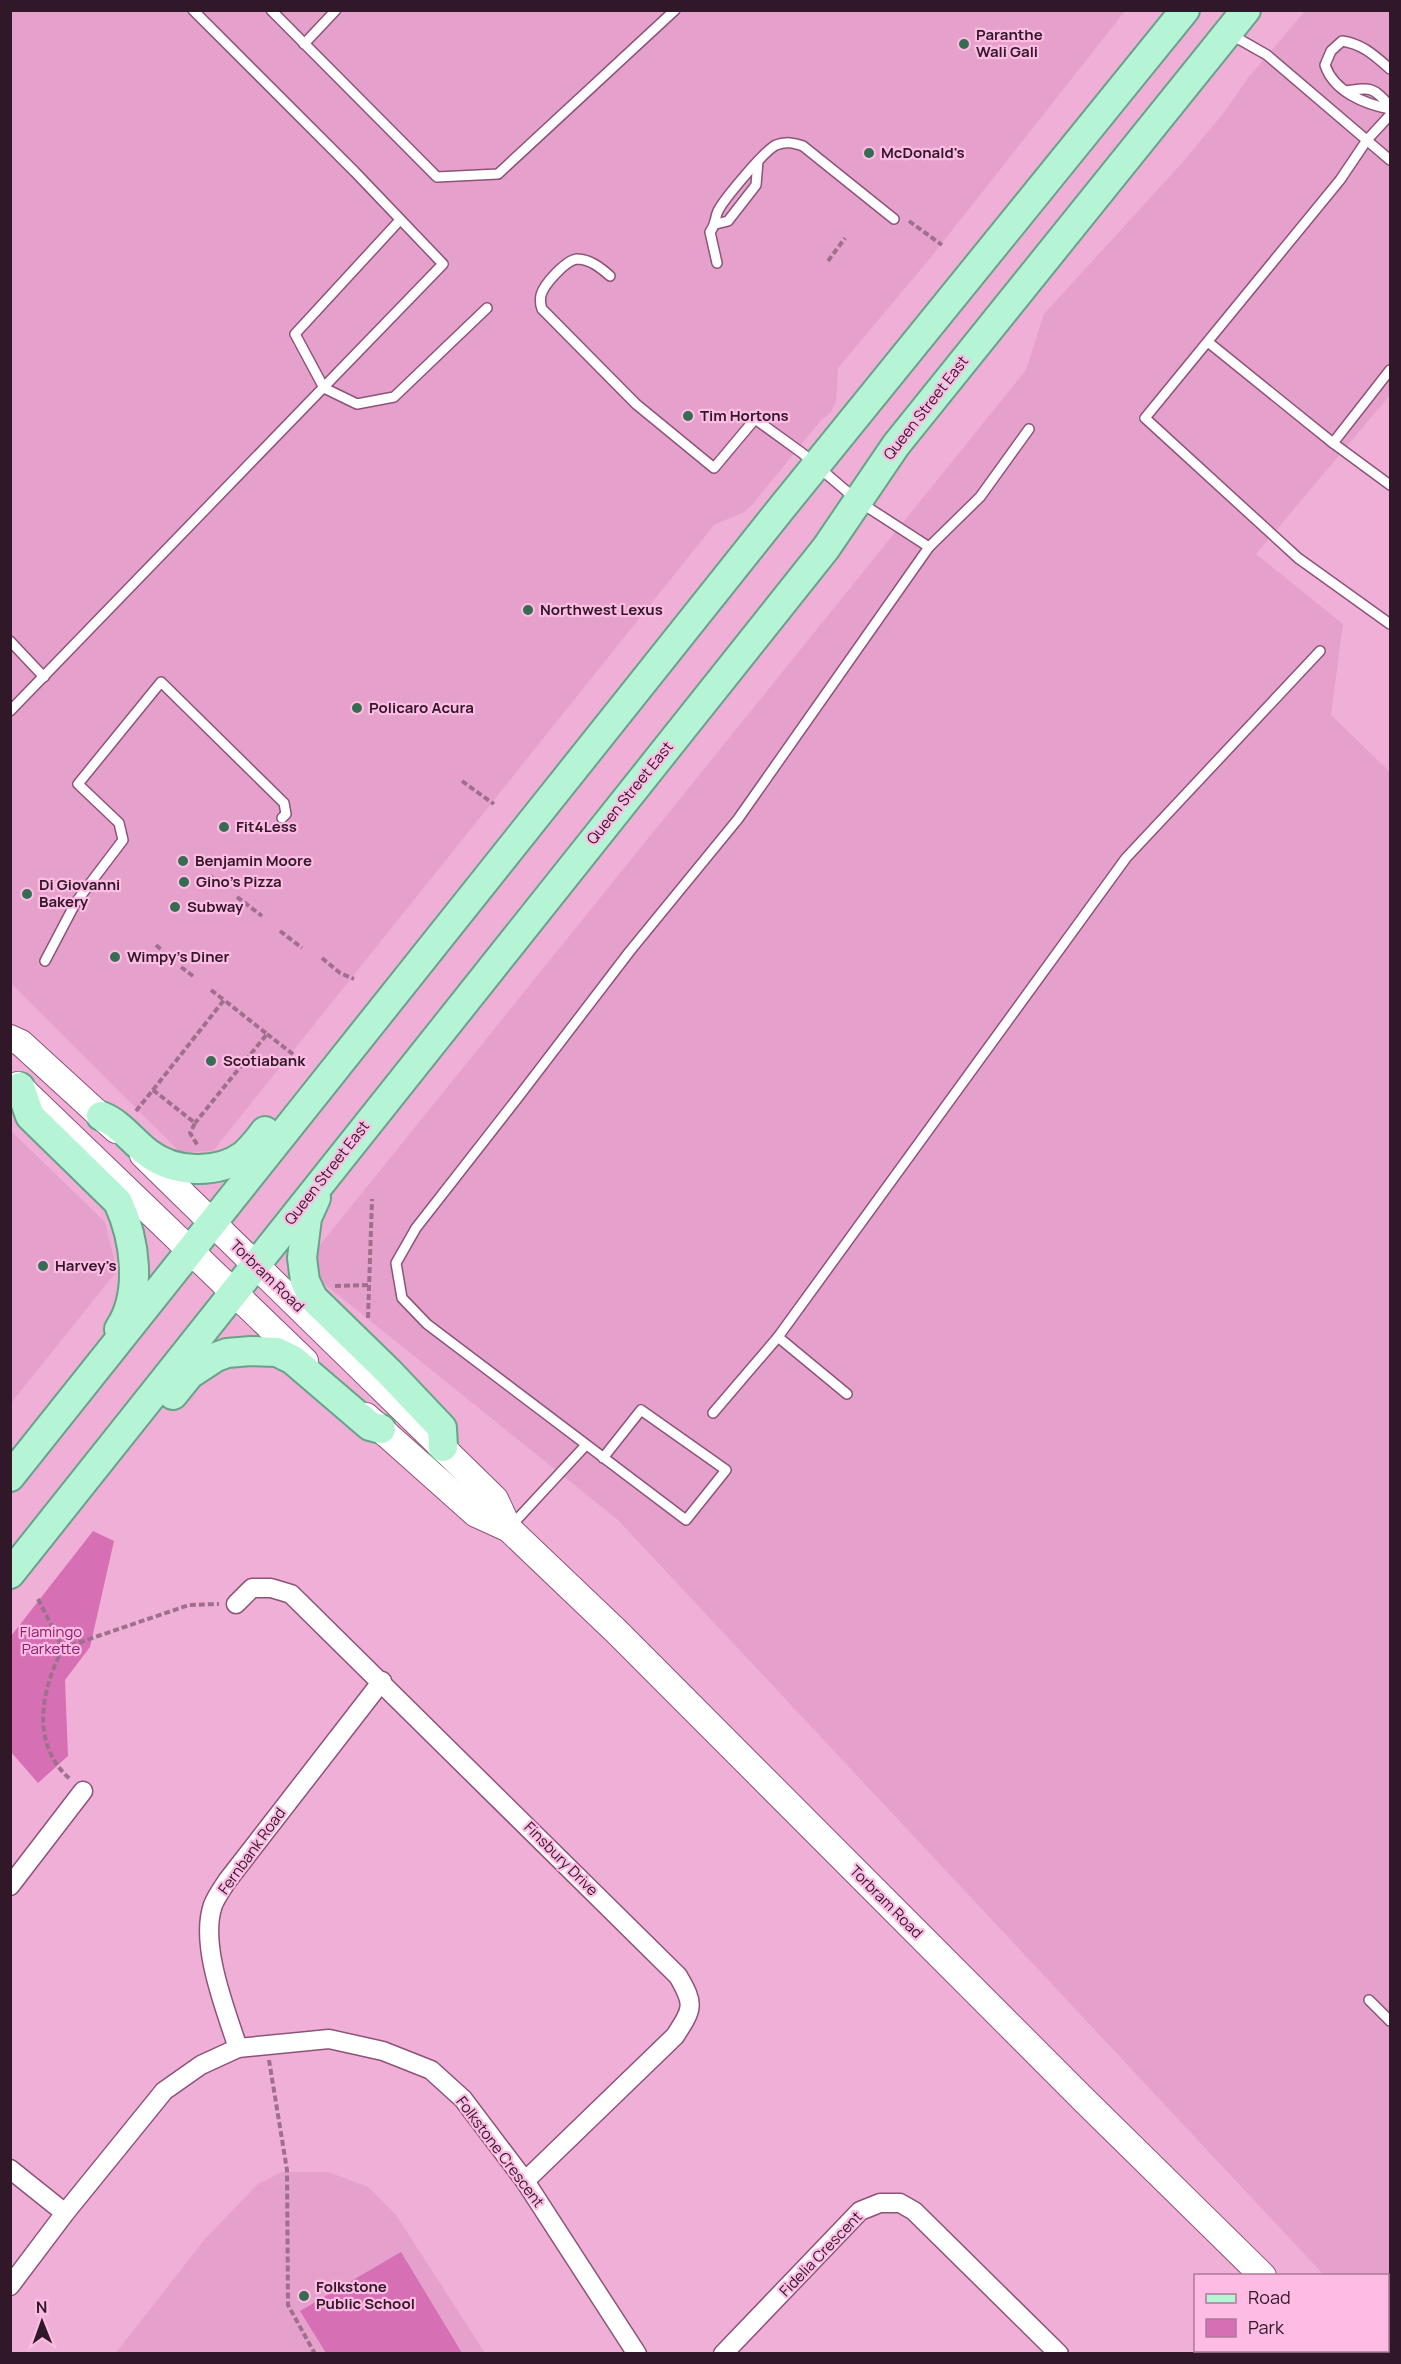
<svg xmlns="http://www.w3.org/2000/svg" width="1401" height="2364" font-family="Manrope,sans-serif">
<rect width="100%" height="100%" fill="#f0afd7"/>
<!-- built -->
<g fill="#e6a0cc">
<polygon points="10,11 1125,11 927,262 838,368 836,402 830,413 821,420 752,505 744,512 714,525 213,1151 180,1152 11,983"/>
<polygon points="1305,11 1390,11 1390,395 1256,554 1343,624 1331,715 1390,772 1390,2341 1388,2338 1388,2276 1324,2275 618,1520 322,1282 317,1270 316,1253 320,1245 1026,370 1044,314 1182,163 1225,111 1248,78"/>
<polygon points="11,1131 105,1222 117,1271 11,1403"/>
<polygon points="282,2172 328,2172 368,2187 396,2215 485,2353 115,2354 205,2239 258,2184"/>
</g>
<!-- green -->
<g fill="#d76fb4">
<polygon points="93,1531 114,1541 90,1647 65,1680 68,1756 38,1783 11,1752 11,1636"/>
<polygon points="401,2252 462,2353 326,2353 300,2311"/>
</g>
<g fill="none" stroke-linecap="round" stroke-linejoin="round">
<defs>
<g id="service">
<polyline points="271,10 437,177 498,174 675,10"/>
<polyline points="1230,34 1267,55 1390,160"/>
<polyline points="304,44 336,10"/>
<path d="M1390,69C1375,56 1363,44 1342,41L1331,51L1325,65C1334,92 1365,104 1390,109"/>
<path d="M1346,91C1371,87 1373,87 1390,106"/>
<polyline points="1390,115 1367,140 1340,180 1145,418 1298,558 1390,624"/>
<polyline points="400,220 295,334 324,388 357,404 394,397 487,308"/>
<polyline points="716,224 728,221 756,185 758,161"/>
<path d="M717,263L710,232C717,223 714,219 718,211C724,199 765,150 776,145C786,141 794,143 803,146L894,219"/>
<path d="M610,276C601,268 590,259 577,259C566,260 544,284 541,295C540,300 540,304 542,309L636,404L714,468L755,419L802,453L858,501L929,547"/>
<polyline points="1208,342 1333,443 1390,485"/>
<polyline points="1333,443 1390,370"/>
<polyline points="10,641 44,677"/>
<polyline points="10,711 443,264 355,172 193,10"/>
<polyline points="45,961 76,902 123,840 119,823 78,784 161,682 284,803 286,814 282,818"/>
<polyline points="847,1394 778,1337 1126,858 1320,651"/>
<polyline points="713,1413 778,1337"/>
<polyline points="603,1458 641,1410 726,1470 686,1520 427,1324 402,1298 396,1263 416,1228 516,1100 630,951 738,819 929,547 980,497 1029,429"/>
<polyline points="510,1527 586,1445"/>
<polyline points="1369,2000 1390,2021"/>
</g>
<g id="minor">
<path d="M236,1604L252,1588H271L291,1594L678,1976C695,2005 693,2008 675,2036L525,2181"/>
<polyline points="10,1886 83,1791"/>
<path d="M238,2048C226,2011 199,1944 213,1905C216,1897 222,1889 227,1881L382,1681"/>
<polyline points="10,2169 65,2213"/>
<polyline points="10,2286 65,2213 164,2091 201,2065 238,2048 329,2039 383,2051 431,2070 463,2099 525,2181 637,2354"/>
<polyline points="723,2354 860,2211 880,2203 900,2203 914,2211 1059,2354"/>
</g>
<g id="secondary">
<polyline points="10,1038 21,1043 116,1130"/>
<polyline points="18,1085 305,1361"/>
<polyline points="143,1155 495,1499 509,1529"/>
<polyline points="366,1416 476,1514 509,1529 616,1631 1084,2100 1263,2276"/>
<polyline points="1339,2350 1342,2354"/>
</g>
<g id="primary">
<path d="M20,1087L30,1116L118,1202C135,1239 143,1293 119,1329"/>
<path d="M101,1116C120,1123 131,1140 148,1153C174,1173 217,1175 244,1155C252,1148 259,1139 265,1131"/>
<polyline points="316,1198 307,1218 302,1258 305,1281 313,1298 388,1371 442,1428 443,1447"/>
<polyline points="173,1395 190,1374 216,1357 227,1353 251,1351 277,1352 293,1360 370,1426 381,1429"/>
<polyline points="10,1477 780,510 1185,10"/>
<polyline points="10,1574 826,548 896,445 1246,10"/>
</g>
</defs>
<!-- service casing -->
<use href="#service" stroke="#8d5378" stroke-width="12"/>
<!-- minor casing -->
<use href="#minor" stroke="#8d5378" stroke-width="21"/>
<!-- secondary casing -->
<use href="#secondary" stroke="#8d5378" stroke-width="28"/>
<!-- primary casing -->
<use href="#primary" stroke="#68a288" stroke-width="32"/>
<!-- path -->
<g stroke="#9f708e" stroke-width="4" stroke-dasharray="6 3" stroke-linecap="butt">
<polyline points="909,221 942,245"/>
<polyline points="828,261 845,238"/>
<polyline points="462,781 494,804"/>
<polyline points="210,876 217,881"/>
<polyline points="237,897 262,916"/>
<polyline points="280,931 302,948"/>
<polyline points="156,945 163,951"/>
<polyline points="322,958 340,973 354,979"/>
<polyline points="181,967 193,976"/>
<polyline points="211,990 224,1000"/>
<polyline points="267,1034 294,1055"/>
<polyline points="153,1090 224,1000 267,1034 195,1123"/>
<polyline points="136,1111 153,1090 195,1123 190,1133 198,1146"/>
<polyline points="335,1286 369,1285"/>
<polyline points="368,1318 372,1199"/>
<polyline points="38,1599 63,1648 189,1605 219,1604"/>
<path d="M63,1648C41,1690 30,1744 70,1779"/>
<polyline points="269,2060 287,2170 288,2305 315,2354"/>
</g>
<!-- service -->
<use href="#service" stroke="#fff" stroke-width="9"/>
<!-- minor -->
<use href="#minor" stroke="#fff" stroke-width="18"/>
<!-- secondary -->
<use href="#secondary" stroke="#fff" stroke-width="26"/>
<!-- primary -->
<use href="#primary" stroke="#b6f4d6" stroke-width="28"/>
</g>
<!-- markers -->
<g fill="#356c52" stroke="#febce4" stroke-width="2">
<circle cx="964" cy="44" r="6"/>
<circle cx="869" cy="153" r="6"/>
<circle cx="688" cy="416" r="6"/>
<circle cx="528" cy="610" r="6"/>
<circle cx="357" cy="708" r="6"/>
<circle cx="224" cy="827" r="6"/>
<circle cx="183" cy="861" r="6"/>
<circle cx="184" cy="882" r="6"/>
<circle cx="27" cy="894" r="6"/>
<circle cx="175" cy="907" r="6"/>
<circle cx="115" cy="957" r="6"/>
<circle cx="211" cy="1061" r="6"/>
<circle cx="43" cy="1266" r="6"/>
<circle cx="304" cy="2296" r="6"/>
</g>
<g text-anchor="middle" stroke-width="4.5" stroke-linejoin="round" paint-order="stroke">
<!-- poi labels -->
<g font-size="15" font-weight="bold" fill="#301828" stroke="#febce4" text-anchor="start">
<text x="976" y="40">Paranthe<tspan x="976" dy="17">Wali Gali</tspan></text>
<text x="881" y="158">McDonald's</text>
<text x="700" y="421">Tim Hortons</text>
<text x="540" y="615">Northwest Lexus</text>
<text x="369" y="713">Policaro Acura</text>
<text x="236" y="832">Fit4Less</text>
<text x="195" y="866">Benjamin Moore</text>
<text x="196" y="887">Gino's Pizza</text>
<text x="39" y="890">Di Giovanni<tspan x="39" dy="17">Bakery</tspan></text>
<text x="187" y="912">Subway</text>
<text x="127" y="962">Wimpy's Diner</text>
<text x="223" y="1066">Scotiabank</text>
<text x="55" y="1271">Harvey's</text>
<text x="316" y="2292">Folkstone<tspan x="316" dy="17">Public School</tspan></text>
</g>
<!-- street labels -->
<g font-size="15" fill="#301828" stroke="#febce4">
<text transform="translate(926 408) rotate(-52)" y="5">Queen Street East</text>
<text transform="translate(630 793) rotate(-51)" y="5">Queen Street East</text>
<text transform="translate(327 1173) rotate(-52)" y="5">Queen Street East</text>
<text transform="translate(267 1276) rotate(44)" y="5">Torbram Road</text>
<text transform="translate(252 1851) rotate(-54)" y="5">Fernbank Road</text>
<text transform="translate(561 1859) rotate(45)" y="5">Finsbury Drive</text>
<text transform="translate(886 1902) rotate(45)" y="5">Torbram Road</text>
<text transform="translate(500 2152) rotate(53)" y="5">Folkstone Crescent</text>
<text transform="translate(821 2254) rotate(-46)" y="5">Fidelia Crescent</text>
</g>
<!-- park labels -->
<g font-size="15" fill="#88206b" stroke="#febce4">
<text x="51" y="1637">Flamingo<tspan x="51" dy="17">Parkette</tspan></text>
</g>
</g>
<!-- border -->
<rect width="1401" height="2364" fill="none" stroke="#301828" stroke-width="24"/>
<!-- legend -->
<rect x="1194" y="2274" width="195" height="78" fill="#febce4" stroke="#ac7a99" stroke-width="1.5"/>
<rect x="1206" y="2294" width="30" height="9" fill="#b6f4d6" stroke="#ac7a99" stroke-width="1.5"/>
<text x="1248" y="2304" font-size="18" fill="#301828">Road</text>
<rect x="1206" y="2319" width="30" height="18" fill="#d76fb4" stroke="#ac7a99" stroke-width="1.5"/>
<text x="1248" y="2334" font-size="18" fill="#301828">Park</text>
<!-- north arrow -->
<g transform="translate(42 2322) rotate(359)" stroke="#febce4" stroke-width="4.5" paint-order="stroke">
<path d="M0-4.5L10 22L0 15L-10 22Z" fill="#301828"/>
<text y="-9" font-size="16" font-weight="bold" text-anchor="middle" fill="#301828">N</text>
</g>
</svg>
